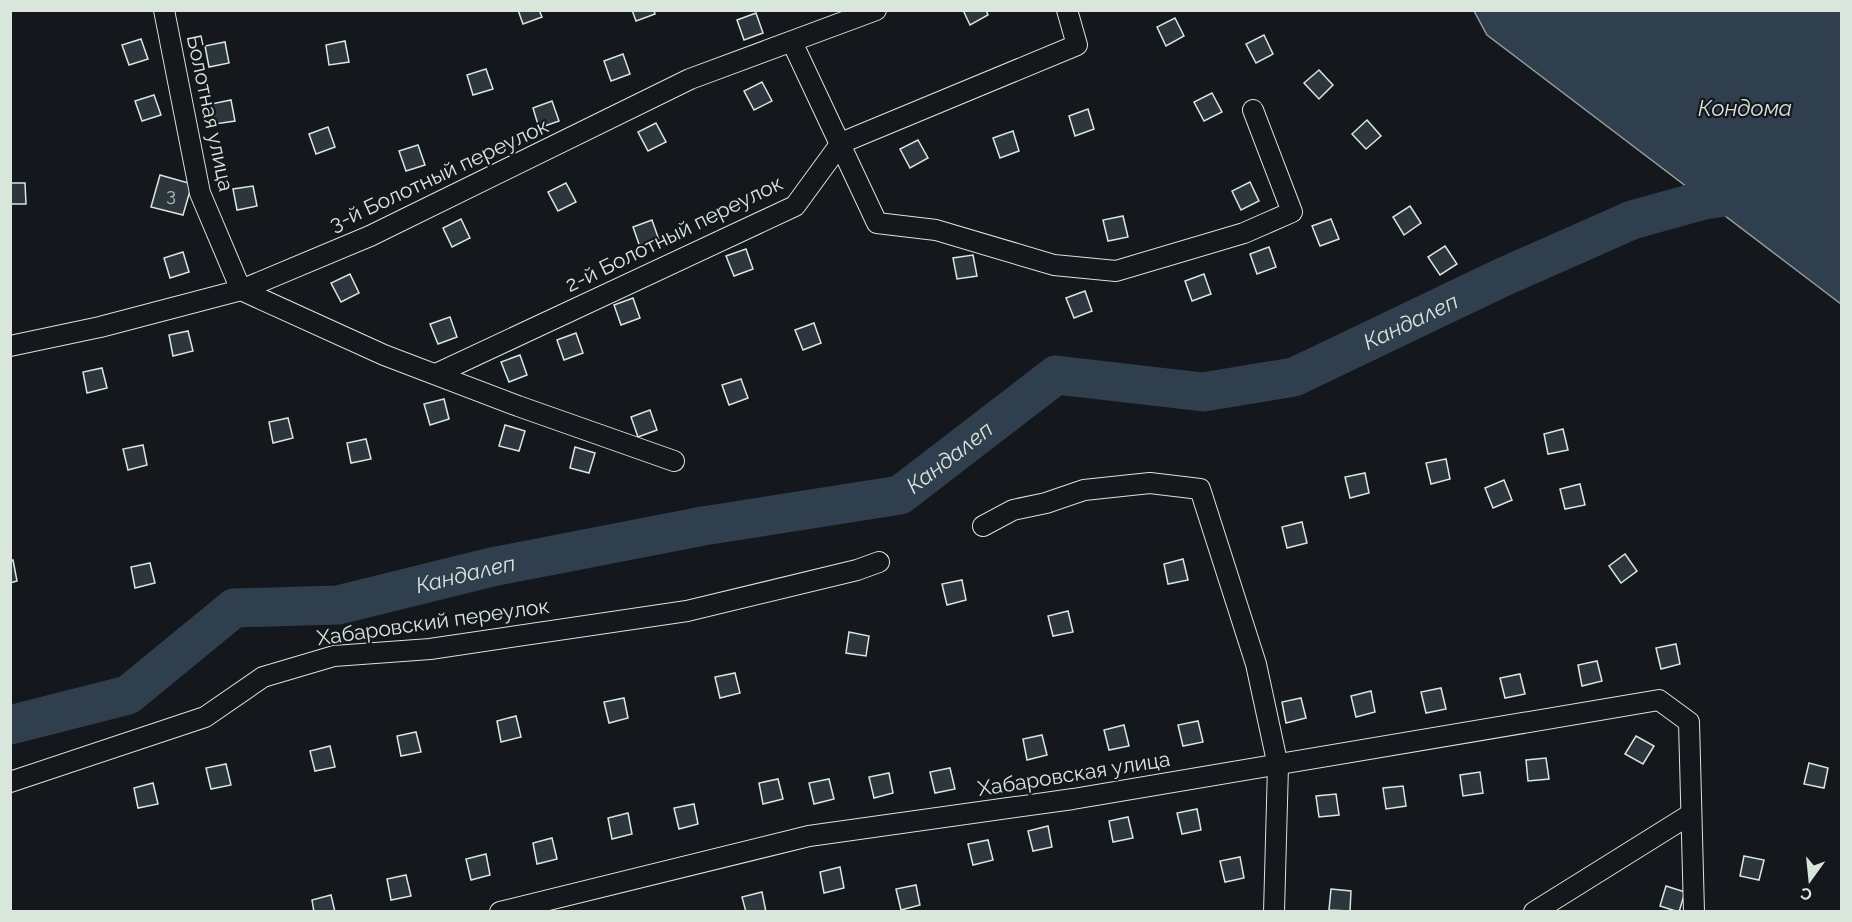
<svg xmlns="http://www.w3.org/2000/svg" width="1852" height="922" font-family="Raleway,sans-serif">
<rect width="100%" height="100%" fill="#14181c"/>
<!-- water -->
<polygon fill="#2f3f4d" stroke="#939e99" stroke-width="1.5" points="1474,11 1841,11 1841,304 1487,35"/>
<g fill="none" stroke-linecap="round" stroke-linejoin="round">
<!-- river -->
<path stroke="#2f3f4d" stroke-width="39" id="s1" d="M10,725L128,695L234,608L338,605L492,567L703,526L900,495L1056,375L1203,392L1294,377L1503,277L1632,220L1704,200L1842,180"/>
</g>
<!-- building -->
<g fill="#2c363c" stroke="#d8e6dc" stroke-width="1.5">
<polygon points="518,10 539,10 542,17 523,24"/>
<polygon points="632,10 654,10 655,14 636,21"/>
<polygon points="963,10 986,10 988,15 970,25"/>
<polygon points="756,13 763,33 744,40 737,20"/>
<polygon points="1175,18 1184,36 1166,46 1157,27"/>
<polygon points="1264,35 1273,54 1256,63 1246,44"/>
<polygon points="141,39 148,59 129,65 122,45"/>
<polygon points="345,41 349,62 329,65 326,45"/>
<polygon points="225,42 229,63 209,67 205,46"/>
<polygon points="623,54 630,74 611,81 604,61"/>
<polygon points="486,69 493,89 473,95 467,75"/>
<polygon points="1319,70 1333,85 1319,99 1304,83"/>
<polygon points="762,82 772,101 754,110 744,91"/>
<polygon points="1212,93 1222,112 1204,121 1194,102"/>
<polygon points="154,95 161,115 142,121 135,101"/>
<polygon points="231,100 235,121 215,124 211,104"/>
<polygon points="552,101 559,121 539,128 533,108"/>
<polygon points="1088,109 1094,129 1075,136 1069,116"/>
<polygon points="1367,120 1381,136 1366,149 1352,134"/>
<polygon points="656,123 666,142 648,151 638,132"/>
<polygon points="328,127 335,147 316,154 309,134"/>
<polygon points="1013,131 1019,151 1000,158 993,138"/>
<polygon points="918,140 928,158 910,168 900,149"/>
<polygon points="418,145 425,165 406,171 399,151"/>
<polygon points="160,175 192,184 183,215 151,207"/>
<polygon points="1250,182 1259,201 1241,210 1232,191"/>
<polygon points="10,183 25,183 26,204 10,204"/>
<polygon points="566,183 576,202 558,211 548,192"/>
<polygon points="253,186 257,206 237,210 233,189"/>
<polygon points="1410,206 1421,223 1404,235 1393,217"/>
<polygon points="1123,216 1128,237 1108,241 1103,220"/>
<polygon points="461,219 470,238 452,247 443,228"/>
<polygon points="1331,219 1339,239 1320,246 1312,226"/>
<polygon points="652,220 659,240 640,247 633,227"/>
<polygon points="1445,246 1457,264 1440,275 1428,257"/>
<polygon points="1269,247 1276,267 1257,274 1250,254"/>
<polygon points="746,249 753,269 734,276 726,256"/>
<polygon points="183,252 189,272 170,278 164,258"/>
<polygon points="973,255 977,276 957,279 953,258"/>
<polygon points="350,274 359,293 341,302 331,283"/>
<polygon points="1204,274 1211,294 1192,301 1185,281"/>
<polygon points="1085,291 1092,311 1074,318 1066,298"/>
<polygon points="633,298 640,318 621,325 614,305"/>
<polygon points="450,317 457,337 438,344 430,324"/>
<polygon points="814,323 821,343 803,350 795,330"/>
<polygon points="188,331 193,351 173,356 169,335"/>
<polygon points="576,333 583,353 564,360 557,340"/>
<polygon points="520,355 527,375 509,382 501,362"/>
<polygon points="102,368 107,388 87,393 83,372"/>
<polygon points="741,379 748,398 729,405 722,385"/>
<polygon points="444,399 449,419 430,425 424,404"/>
<polygon points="650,410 657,430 638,437 631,417"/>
<polygon points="288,418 293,438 273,443 269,422"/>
<polygon points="505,425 525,431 519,451 499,446"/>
<polygon points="1563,429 1568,450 1548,454 1544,434"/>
<polygon points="366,439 371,459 351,463 347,443"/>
<polygon points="143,445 147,465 128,470 123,449"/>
<polygon points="575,447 595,453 589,473 570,468"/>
<polygon points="1446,459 1450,479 1431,484 1426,463"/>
<polygon points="1365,473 1369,493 1350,498 1345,477"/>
<polygon points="1504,480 1512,500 1493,508 1485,488"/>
<polygon points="1580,484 1585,505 1565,509 1560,489"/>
<polygon points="1302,522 1307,543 1287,548 1282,527"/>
<polygon points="1625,554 1637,571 1621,583 1609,566"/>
<polygon points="1183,559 1188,580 1168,584 1164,564"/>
<polygon points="13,560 17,581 10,583 10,561"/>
<polygon points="150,563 155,583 135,588 131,567"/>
<polygon points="962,580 966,600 947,605 942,584"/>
<polygon points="1068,611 1073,632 1053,636 1048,616"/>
<polygon points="849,632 869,636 866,656 846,653"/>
<polygon points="1676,644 1680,664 1661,669 1656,648"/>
<polygon points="1597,661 1602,681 1582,686 1578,665"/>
<polygon points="735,673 740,693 720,698 715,677"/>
<polygon points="1520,674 1525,694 1505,698 1500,678"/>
<polygon points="1441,688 1446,709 1426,713 1421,692"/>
<polygon points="1371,691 1375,712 1356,717 1351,696"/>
<polygon points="624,698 628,718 609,723 604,702"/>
<polygon points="1301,698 1306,718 1286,723 1282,702"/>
<polygon points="516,716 521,737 501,742 497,721"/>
<polygon points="1198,721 1203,742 1183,746 1178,725"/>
<polygon points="1124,725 1129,746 1109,750 1104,730"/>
<polygon points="416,732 421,752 401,756 397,736"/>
<polygon points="1042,735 1047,755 1027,760 1023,739"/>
<polygon points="1636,736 1654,746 1643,764 1625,754"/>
<polygon points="330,746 335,767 315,771 310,751"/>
<polygon points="1546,758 1549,779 1528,781 1526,760"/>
<polygon points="1809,763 1828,768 1824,788 1804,784"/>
<polygon points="226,764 231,785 211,789 206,768"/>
<polygon points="950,768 955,789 935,793 930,772"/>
<polygon points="1480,772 1483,793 1463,796 1460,775"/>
<polygon points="889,773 893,793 874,798 869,777"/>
<polygon points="778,779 783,799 763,804 759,783"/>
<polygon points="829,779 834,799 814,804 809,783"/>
<polygon points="153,783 158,804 138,808 134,788"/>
<polygon points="1403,786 1406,806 1386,809 1383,788"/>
<polygon points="1336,794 1339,815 1319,817 1316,796"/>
<polygon points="694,804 698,824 679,829 674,808"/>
<polygon points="1197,809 1201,830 1182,834 1177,813"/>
<polygon points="628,813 632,834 612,839 608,818"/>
<polygon points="1128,817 1133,838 1113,842 1109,821"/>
<polygon points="1048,826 1052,847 1033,851 1028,831"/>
<polygon points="552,838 557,859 537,864 533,843"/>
<polygon points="988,840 993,860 973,865 968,844"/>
<polygon points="486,854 490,875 471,880 466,859"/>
<polygon points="1744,856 1764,860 1759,880 1740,876"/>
<polygon points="1240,857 1244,878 1225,882 1220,861"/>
<polygon points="840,867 844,888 824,893 820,872"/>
<polygon points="406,875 411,896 391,900 387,879"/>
<polygon points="916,885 920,905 901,910 896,889"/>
<polygon points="1666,886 1685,892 1679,912 1660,906"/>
<polygon points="1331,889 1351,891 1350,911 1329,910"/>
<polygon points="762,892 766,912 746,912 742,897"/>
<polygon points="331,895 335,912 314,912 312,900"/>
</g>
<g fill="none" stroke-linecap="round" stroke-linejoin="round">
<defs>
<g id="minor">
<polyline points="164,10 200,193 241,290 384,355 518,406 674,461"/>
<polyline points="792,42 877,223 936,230 1054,265 1116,271 1244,233 1292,212 1253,110"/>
<polyline points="10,346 100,327 241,290 370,236 690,79 876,10"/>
<polyline points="438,373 795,206 841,143 1077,45 1067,10"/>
<polyline points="983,526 1013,510 1046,503 1084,490 1150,483 1200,489 1256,664 1278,766 1274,912"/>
<polyline points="10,782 205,717 263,677 334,656 430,649 687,611 857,570 879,562"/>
<polyline points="500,912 809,836 1073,799 1659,700 1689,722 1694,912"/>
<polyline points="1534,912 1691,814"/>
</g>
</defs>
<!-- minor casing -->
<use href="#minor" stroke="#d8e6dc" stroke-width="22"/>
<!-- minor -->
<use href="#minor" stroke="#14181c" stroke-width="20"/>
</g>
<g text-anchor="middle" stroke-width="4.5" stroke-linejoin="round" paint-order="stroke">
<!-- number labels -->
<g font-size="18" fill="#adbab4">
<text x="171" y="201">3</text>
</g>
<!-- street labels -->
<g font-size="21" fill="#d8e6dc" stroke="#14181c">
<text transform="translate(210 113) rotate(78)" y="7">Болотная улица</text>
<text transform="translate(439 175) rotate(-25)" y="7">3-й Болотный переулок</text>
<text transform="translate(674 234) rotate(-26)" y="7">2-й Болотный переулок</text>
<text transform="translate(433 622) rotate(-8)" y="7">Хабаровский переулок</text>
<text transform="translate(1074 774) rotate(-9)" y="7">Хабаровская улица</text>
</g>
<!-- water labels -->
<g font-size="22" font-style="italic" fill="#d8e6dc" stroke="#14181c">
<text x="1745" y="116">Кондома</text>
<text dy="8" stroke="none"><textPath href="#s1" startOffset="1502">Кандалеп</textPath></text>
<text dy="8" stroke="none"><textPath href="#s1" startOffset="998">Кандалеп</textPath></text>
<text dy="8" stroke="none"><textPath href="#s1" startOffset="494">Кандалеп</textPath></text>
</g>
</g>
<!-- border -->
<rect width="1852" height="922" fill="none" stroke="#d8e6dc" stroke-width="24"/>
<!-- north arrow -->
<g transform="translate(1810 880) rotate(195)" stroke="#14181c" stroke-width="4.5" paint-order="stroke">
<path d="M0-4.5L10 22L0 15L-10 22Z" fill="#d8e6dc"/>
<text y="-9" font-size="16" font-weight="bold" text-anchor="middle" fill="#d8e6dc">С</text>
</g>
</svg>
